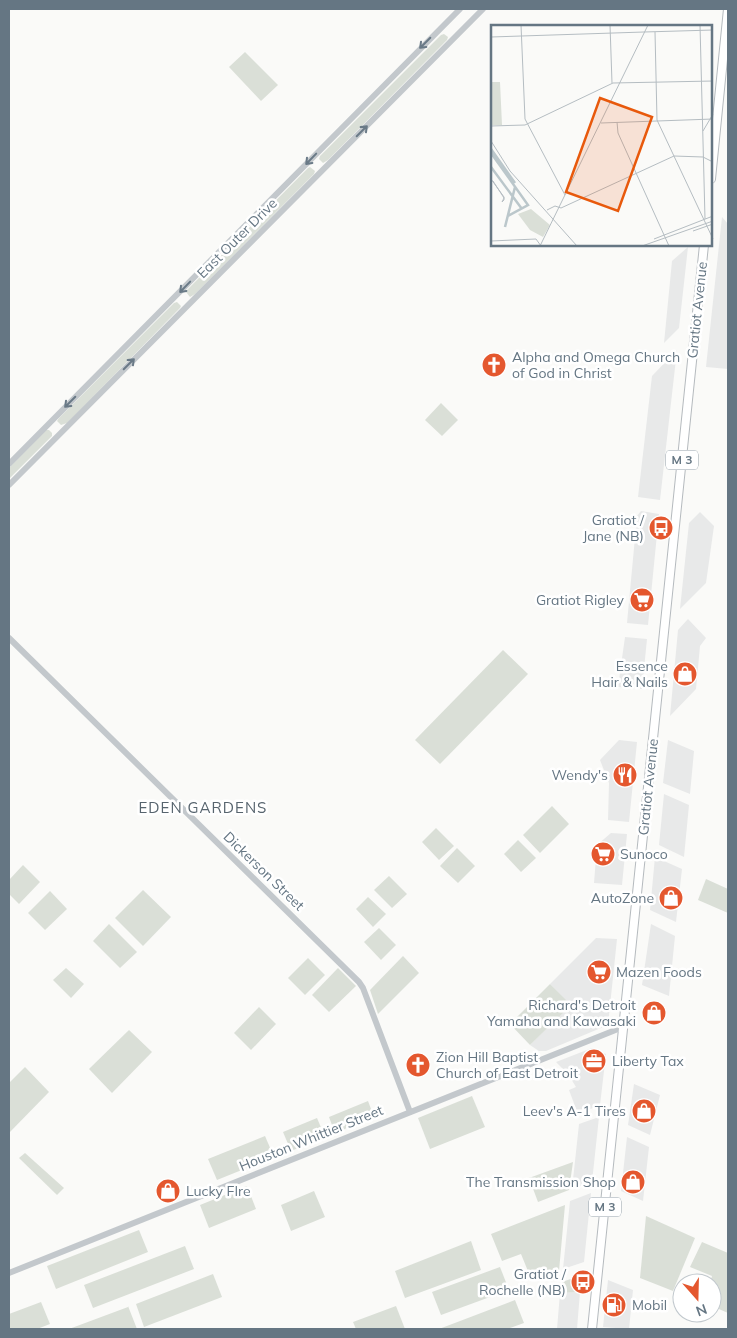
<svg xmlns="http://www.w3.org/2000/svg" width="737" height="1338" font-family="Mulish,sans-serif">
<rect width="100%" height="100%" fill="#fafaf8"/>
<!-- built -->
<g fill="#e8e9e9">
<polygon points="722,217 728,224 728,369 706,367"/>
<polygon points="688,247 679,328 664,343 672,261"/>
<polygon points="677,350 660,500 638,497 652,376"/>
<polygon points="641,511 659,514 648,625 627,623 637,516"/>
<polygon points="700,512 714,526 706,583 680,609 689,523"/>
<polygon points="688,619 706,638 700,646 696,689 670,716 678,630"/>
<polygon points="625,637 647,639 642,689 618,687"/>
<polygon points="619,740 637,742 629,822 608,820 609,783 600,760"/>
<polygon points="668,740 694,751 690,794 663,783"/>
<polygon points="664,794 689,805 684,857 659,845"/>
<polygon points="611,833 627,834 622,885 594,883 597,845"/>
<polygon points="655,857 682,869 676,922 650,910"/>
<polygon points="651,924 675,936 669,996 642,985"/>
<polygon points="596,938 617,939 608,1025 546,1051 539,1051 530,1045 570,1005 550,984"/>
<polygon points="592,1048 606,1054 600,1105 578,1114 569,1090 576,1087 568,1074 556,1062"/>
<polygon points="634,1084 660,1095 650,1135 628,1125"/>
<polygon points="599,1117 592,1182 572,1189 579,1124"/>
<polygon points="627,1137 649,1147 643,1201 621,1191"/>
<polygon points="591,1193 584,1262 563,1269 570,1201"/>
<polygon points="608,1280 633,1290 629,1329 603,1327"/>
<polygon points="580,1292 577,1329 557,1329 560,1293"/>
</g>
<!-- green -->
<g fill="#dadfd7">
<polygon points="444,34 448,37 447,40 328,160 323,163 319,159 320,156 441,35"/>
<polygon points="245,52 278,85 261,101 229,67"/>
<polygon points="310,167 315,171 314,174 195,294 190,297 186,292 187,290 308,168"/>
<polygon points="177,302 181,306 180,308 67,423 61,425 57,421 59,418 174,303"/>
<polygon points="441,403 458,420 442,436 425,420"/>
<polygon points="46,430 49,430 52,433 52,436 9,479 9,468"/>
<polygon points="503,650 528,674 440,764 415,740"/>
<polygon points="552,806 569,824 540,853 523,835"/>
<polygon points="436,828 454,846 439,860 422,842"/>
<polygon points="518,840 536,858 521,872 504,854"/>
<polygon points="457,848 475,866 458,883 440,866"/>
<polygon points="23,865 40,882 19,904 9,894 9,880"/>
<polygon points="389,876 407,894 392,908 374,890"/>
<polygon points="706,879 728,889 728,913 698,900"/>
<polygon points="143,890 171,917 143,946 115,918"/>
<polygon points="50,891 67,909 45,930 28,913"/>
<polygon points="368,897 386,914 373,927 356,909"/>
<polygon points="109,924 137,952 120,968 93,941"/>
<polygon points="379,928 396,945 381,960 364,942"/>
<polygon points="403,956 419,973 378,1014 370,990"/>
<polygon points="308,958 325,975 305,995 288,978"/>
<polygon points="66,968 84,984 71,998 53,980"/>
<polygon points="338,968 356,986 329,1012 312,995"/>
<polygon points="550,984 571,1005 530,1045 510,1024"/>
<polygon points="259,1007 276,1024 251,1050 234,1033"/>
<polygon points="129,1030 152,1052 112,1093 89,1069"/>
<polygon points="25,1067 49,1092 9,1133 9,1083"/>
<polygon points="472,1096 485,1127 430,1149 418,1118"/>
<polygon points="368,1101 374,1117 335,1133 329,1117"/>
<polygon points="317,1118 325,1137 291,1151 283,1132"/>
<polygon points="265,1136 274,1157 217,1180 208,1159"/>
<polygon points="25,1153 64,1188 57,1195 19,1158"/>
<polygon points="573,1162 569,1190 538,1202 529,1178"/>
<polygon points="247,1186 256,1209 209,1228 200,1205"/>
<polygon points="314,1191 325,1217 291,1231 281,1205"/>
<polygon points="565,1205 559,1271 532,1281 521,1254 502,1261 491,1234"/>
<polygon points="646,1216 695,1238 673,1291 640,1278"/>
<polygon points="139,1230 148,1252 56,1289 47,1266"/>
<polygon points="471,1241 481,1270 405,1298 395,1271"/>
<polygon points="702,1242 728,1253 728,1313 712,1306 712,1283 710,1283 712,1276 690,1267"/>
<polygon points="185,1246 194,1269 93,1308 84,1285"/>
<polygon points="500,1267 509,1290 441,1315 432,1292"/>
<polygon points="213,1274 222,1297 144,1327 136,1304"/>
<polygon points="582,1275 580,1292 560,1293 562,1282"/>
<polygon points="515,1300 524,1323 507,1329 439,1329"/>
<polygon points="41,1302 50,1324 37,1329 9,1329 9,1314"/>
<polygon points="128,1306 137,1329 69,1329 128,1307"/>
<polygon points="396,1306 405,1329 356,1329 353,1322"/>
</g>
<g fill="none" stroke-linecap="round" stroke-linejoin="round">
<defs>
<g id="major">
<polyline points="711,179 728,9"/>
<polyline points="592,1329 704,245"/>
</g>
</defs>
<!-- major casing -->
<use href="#major" stroke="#b5babe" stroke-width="10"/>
<!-- minor -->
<g stroke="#c3c8cc" stroke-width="6">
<polyline points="9,464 460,9"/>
<polyline points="9,485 483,9"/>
<polyline points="9,638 359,982 363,988 410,1112"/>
<polyline points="9,1273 623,1027"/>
</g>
<!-- major -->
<use href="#major" stroke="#fff" stroke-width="8"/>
</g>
<!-- one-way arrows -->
<defs><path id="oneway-shaft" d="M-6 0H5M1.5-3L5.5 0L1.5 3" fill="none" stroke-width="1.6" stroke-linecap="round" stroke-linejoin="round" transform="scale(1.25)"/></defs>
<g stroke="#6a7a87">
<use href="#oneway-shaft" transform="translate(425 43) rotate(135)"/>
<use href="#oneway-shaft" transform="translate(362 131) rotate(-45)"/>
<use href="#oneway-shaft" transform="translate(311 159) rotate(134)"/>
<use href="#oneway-shaft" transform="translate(185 287) rotate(134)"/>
<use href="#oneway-shaft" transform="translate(129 364) rotate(-45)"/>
<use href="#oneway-shaft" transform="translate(70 402) rotate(135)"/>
</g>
<!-- icons -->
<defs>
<symbol id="church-disc" viewBox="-11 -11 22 22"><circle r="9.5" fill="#e4572e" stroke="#fff"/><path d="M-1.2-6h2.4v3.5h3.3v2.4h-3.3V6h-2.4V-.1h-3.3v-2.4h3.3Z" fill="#fff"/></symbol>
<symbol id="bus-disc" viewBox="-11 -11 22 22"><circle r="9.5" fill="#e4572e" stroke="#fff"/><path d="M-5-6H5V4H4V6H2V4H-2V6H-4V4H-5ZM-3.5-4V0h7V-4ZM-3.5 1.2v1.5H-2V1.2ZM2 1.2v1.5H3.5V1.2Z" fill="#fff"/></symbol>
<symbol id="supermarket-disc" viewBox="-11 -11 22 22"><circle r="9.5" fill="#e4572e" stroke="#fff"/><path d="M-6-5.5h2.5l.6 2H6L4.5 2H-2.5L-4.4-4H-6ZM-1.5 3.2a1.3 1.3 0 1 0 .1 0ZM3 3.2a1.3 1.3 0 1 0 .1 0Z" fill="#fff"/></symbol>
<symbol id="shop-disc" viewBox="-11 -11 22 22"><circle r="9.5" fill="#e4572e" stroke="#fff"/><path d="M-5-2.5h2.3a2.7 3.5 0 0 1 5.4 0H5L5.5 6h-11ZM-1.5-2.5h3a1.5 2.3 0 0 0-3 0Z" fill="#fff"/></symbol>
<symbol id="restaurant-disc" viewBox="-11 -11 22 22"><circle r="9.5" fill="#e4572e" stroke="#fff"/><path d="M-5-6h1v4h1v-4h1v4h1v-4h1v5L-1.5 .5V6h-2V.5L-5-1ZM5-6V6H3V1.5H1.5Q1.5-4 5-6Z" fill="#fff"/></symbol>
<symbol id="office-disc" viewBox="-11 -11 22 22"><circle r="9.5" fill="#e4572e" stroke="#fff"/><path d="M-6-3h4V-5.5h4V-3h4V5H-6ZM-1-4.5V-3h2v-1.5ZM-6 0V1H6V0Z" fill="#fff"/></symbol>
<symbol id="fuel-disc" viewBox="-11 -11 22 22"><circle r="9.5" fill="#e4572e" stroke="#fff"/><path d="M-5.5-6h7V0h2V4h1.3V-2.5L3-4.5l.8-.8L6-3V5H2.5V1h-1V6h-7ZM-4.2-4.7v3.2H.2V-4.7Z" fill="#fff"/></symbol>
</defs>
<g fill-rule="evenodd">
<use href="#church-disc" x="480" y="351" width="28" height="28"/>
<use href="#bus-disc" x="647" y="514" width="28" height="28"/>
<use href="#supermarket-disc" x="628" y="586" width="28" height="28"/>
<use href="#shop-disc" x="671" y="660" width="28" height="28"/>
<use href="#restaurant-disc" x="611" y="761" width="28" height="28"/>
<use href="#supermarket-disc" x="589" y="840" width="28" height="28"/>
<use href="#shop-disc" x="657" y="884" width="28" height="28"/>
<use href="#supermarket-disc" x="585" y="958" width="28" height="28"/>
<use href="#shop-disc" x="640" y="999" width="28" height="28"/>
<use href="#office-disc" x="580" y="1047" width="28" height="28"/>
<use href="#church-disc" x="404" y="1051" width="28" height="28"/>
<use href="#shop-disc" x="630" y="1097" width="28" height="28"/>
<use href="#shop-disc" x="619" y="1168" width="28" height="28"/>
<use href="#shop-disc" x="154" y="1177" width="28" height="28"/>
<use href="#bus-disc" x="569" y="1268" width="28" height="28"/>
<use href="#fuel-disc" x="600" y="1291" width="28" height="28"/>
</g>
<g text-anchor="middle" stroke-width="5" stroke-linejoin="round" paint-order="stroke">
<!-- shield labels -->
<g fill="#fff" stroke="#939fa8" stroke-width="1">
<rect x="666" y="450.5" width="32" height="19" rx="4"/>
<rect x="589" y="1197.5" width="32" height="19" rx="4"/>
</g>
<g font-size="12" font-weight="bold" fill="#657683">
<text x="682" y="464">M 3</text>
<text x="605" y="1211">M 3</text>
</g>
<!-- street labels -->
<g font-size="14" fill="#657683" stroke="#fff">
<text transform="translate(237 238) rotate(-45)" y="5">East Outer Drive</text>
<text transform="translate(697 310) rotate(-84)" y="5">Gratiot Avenue</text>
<text transform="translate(648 787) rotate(-84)" y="5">Gratiot Avenue</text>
<text transform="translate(264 871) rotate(44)" y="5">Dickerson Street</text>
<text transform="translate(311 1138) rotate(-22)" y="5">Houston Whittier Street</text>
</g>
<!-- poi labels -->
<g font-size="14" fill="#657683" stroke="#fff" text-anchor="end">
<text x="512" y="362" text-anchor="start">Alpha and Omega Church<tspan x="512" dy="16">of God in Christ</tspan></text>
<text x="644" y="525">Gratiot /<tspan x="644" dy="16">Jane (NB)</tspan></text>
<text x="624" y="605">Gratiot Rigley</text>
<text x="668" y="671">Essence<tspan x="668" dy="16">Hair &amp; Nails</tspan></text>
<text x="608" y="780">Wendy's</text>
<text x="620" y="859" text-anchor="start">Sunoco</text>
<text x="654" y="903">AutoZone</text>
<text x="616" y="977" text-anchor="start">Mazen Foods</text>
<text x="636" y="1010">Richard's Detroit<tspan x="636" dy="16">Yamaha and Kawasaki</tspan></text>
<text x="436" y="1062" text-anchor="start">Zion Hill Baptist<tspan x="436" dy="16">Church of East Detroit</tspan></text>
<text x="612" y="1066" text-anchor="start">Liberty Tax</text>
<text x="626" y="1116">Leev's A-1 Tires</text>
<text x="616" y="1187">The Transmission Shop</text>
<text x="186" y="1196" text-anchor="start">Lucky FIre</text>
<text x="566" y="1279">Gratiot /<tspan x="566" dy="16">Rochelle (NB)</tspan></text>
<text x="632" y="1310" text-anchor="start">Mobil</text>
</g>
<!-- neighbourhood labels -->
<g font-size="15" letter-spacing="1" fill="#57646e" stroke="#fff">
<text x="203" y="813">EDEN GARDENS</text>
</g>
</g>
<!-- overview -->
<g transform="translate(491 25)">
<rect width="221" height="221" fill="#fafaf8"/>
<path d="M0,57H9L11,100H0ZM40,184L59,200L52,212L39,205L27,189Z" fill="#dadfd7"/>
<path fill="none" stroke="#bbc7cb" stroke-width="2.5" d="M0,124L24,158M0,128L37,180L17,191M0,142L31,184M14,202L24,162"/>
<path fill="none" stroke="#b5bdc2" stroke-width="1" d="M30,0L34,94L74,170M119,0L121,58M209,0L214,194M153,7L222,5M164,7L166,95L222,214M0,12L153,7M126,97L127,108L178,221M110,98L222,94M0,101L34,100L122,58L222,56M212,106L222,89M0,116L19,146L86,221M0,154L13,172V175L11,177L13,173L2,156M56,185L64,181L70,183L183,131L212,132L222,137M202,206L222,199M163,214L222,191M0,216L45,214L50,221M49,221L157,0M151,221L222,196"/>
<path fill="#e8590c" fill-opacity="0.15" stroke="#e8590c" stroke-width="2.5" d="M109,73L161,92L127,186L75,167Z"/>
<rect width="221" height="221" fill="none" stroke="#657683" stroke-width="2.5"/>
</g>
<!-- border -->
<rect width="737" height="1338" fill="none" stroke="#657683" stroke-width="20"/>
<!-- north arrow -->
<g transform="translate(697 1298) rotate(160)"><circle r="24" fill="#ffffff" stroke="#c1c8cd"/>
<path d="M0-4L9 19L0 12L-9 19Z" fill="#e4572e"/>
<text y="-8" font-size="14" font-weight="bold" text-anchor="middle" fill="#657683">N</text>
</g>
</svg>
